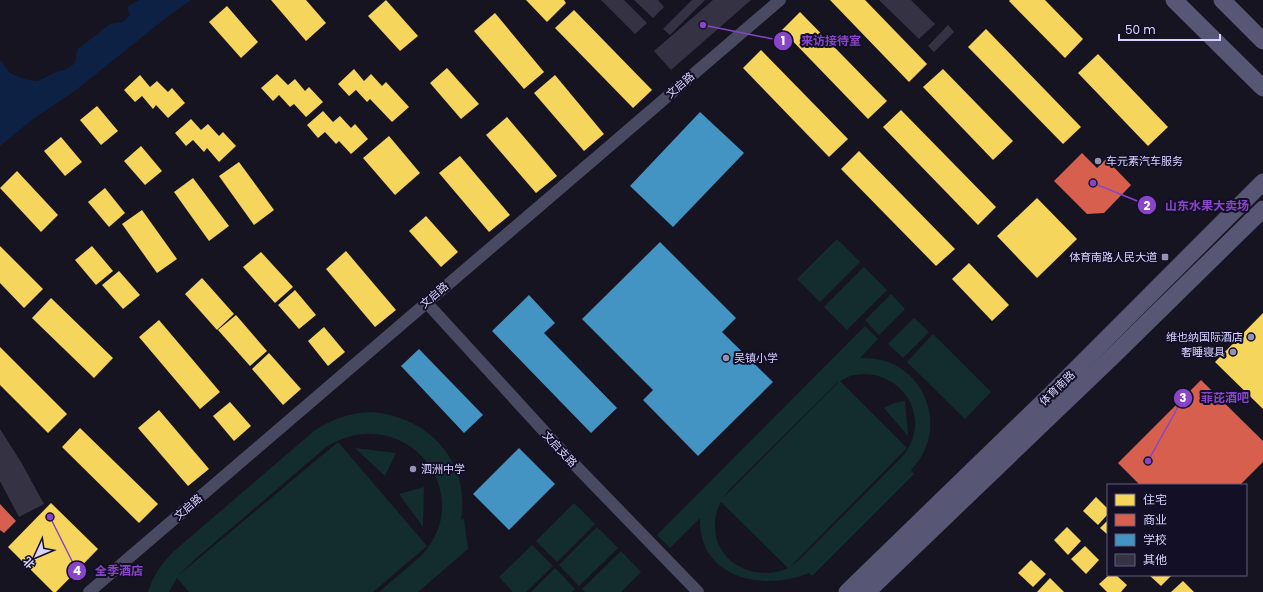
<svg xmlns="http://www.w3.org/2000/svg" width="1263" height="592" font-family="Poppins,'Noto Sans SC',sans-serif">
<rect width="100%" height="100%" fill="#161421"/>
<!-- green -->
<g fill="#132c2d" fill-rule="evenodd">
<polygon points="837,239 860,262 820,302 797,279"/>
<polygon points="864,267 887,290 847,330 824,307"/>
<polygon points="891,294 905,309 879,335 865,320"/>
<polygon points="914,318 929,332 903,358 888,344"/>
<path d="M865,326L878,339L860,358C871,358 882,359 893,364C934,384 943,438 911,470L914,474L812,576L809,573C763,592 698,578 700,518L670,548L657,535ZM861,374C907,373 932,422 902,457L800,559L790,567L907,448L840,381L850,376ZM838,382V383L724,497L730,489ZM721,502L788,568C756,583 714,563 715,525C715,517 717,508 721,502Z"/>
<polygon points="933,334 991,392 965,419 907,362"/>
<polygon points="905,401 908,436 884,408 894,403"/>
<path d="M371,412C428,416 471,461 461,520L464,519L468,549L418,592H379L422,555C480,491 402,398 325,448L193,561L179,575L338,442L427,546L373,592H189L177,578L169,592H148C153,576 161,564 173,552L314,431C332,419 349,413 371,412Z"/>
<polygon points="355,448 396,453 385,476"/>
<polygon points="424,487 423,527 399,494"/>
<polygon points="574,503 595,524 557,562 536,541"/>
<polygon points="597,527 618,548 579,586 559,565"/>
<polygon points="532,545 553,566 526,592 513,592 499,577"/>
<polygon points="621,551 641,572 621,592 586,592 582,589"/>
<polygon points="555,568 575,589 572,592 531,592"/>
</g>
<!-- water -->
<polygon fill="#0d2144" points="139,0 191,0 167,17 76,90 33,119 0,146 0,60 10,73 24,79 38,81 56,72 64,70 74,64 78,49 110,24 123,22 130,15 127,7"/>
<!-- homes -->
<g fill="#f6d55c">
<polygon points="271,0 306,0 326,23 306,41"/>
<polygon points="386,0 418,36 400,51 368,16"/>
<polygon points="526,0 564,0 566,3 547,22"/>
<polygon points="830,0 865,0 927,64 909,82"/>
<polygon points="1010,0 1045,0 1083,39 1065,58 1009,1"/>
<polygon points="227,6 258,42 241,58 209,22"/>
<polygon points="574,10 652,90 633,108 555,28"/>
<polygon points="800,12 887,101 868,119 782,30"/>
<polygon points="495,13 544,72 524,89 474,31"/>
<polygon points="986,29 1081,127 1063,144 968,47"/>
<polygon points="761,50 848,139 829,157 743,68"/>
<polygon points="1098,54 1168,127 1148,146 1078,73"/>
<polygon points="447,68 479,104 461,119 430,83"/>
<polygon points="354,69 364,81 371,74 382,86 386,82 409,107 392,122 370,99 367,102 356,90 349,96 338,84"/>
<polygon points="943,69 1013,141 993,160 923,87"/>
<polygon points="277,74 288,85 295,79 305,91 309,87 323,102 306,117 294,104 290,107 279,95 273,101 261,88"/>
<polygon points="140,75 150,87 157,81 168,92 172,88 185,103 168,118 156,105 153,109 142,96 135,102 124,90"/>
<polygon points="555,75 604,134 584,151 534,93"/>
<polygon points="97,106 118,131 101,145 80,120"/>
<polygon points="901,110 996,207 978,225 883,127"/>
<polygon points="323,111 333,122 340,116 351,128 355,124 368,139 351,154 339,141 336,144 325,132 318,138 307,125"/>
<polygon points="507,117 557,176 536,193 486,135"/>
<polygon points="191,119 201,130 208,124 219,136 223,132 236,146 219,162 207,148 204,152 193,140 186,146 175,133"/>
<polygon points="389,136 420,173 395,195 363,158"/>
<polygon points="61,137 82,162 65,176 44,151"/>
<polygon points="141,146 162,171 145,185 124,161"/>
<polygon points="859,151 955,249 936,266 841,169"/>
<polygon points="460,156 510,215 489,232 439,173"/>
<polygon points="239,162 274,210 254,225 219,176"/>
<polygon points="17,171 58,215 41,232 0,188"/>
<polygon points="193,178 229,226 209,241 174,192"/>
<polygon points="105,188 125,213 109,227 88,202"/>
<polygon points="1037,198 1077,239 1037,278 997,236"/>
<polygon points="142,210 177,259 157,273 122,224"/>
<polygon points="426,216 458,252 441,267 409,231"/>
<polygon points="0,246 43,289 24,308 0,283"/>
<polygon points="92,246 113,271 96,285 75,260"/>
<polygon points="346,251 396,310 375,327 326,269"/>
<polygon points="261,252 293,287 275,303 243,267"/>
<polygon points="969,263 1009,305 992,321 952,279"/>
<polygon points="119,271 140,295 123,309 102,285"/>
<polygon points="202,278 234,314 217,330 185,294"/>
<polygon points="295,290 316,315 299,329 278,305"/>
<polygon points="51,298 113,358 94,378 32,318"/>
<polygon points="1263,313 1263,409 1215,362"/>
<polygon points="236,315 267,351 250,366 218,330"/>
<polygon points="159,320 220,392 200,409 139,337"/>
<polygon points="324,327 345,352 328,366 308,341"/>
<polygon points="0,347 67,414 48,433 0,385"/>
<polygon points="269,353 301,389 283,405 252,369"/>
<polygon points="230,402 251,426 234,441 213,416"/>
<polygon points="159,410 209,469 188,486 138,428"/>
<polygon points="80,428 158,504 139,523 62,447"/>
<polygon points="1096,497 1108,509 1108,514 1098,525 1083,511"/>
<polygon points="51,503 98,549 56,592 53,592 8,547"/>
<polygon points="1108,520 1108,535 1100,528"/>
<polygon points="1067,527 1081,541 1068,555 1054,540"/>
<polygon points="1085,546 1099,560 1086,574 1071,559"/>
<polygon points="1031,560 1046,574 1033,587 1018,573"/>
<polygon points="1109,575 1116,575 1127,585 1121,592 1107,592 1099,584"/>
<polygon points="1149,575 1172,575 1161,586"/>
<polygon points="1050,578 1064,592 1037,592"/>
<polygon points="1183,581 1194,592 1171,592"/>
</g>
<!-- shops -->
<g fill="#d6604d">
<polygon points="1082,153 1097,168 1106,159 1131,185 1104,213 1087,214 1054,181"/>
<polygon points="1201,380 1263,441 1263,462 1240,485 1140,485 1118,463"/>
<polygon points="0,504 16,521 4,533 0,530"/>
</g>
<!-- schools -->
<g fill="#4393c3">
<polygon points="700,112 744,153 673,227 630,186"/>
<polygon points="660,242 736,318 722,332 773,382 698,456 643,400 653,390 582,319"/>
<polygon points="529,295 555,323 544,333 617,408 591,433 492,331"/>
<polygon points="419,349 483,415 464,433 401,366"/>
<polygon points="519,448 555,484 509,530 473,494"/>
</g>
<!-- building -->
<g fill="#343243">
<polygon points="601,0 624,0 647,23 635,34"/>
<polygon points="634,0 658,0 664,7 653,18"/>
<polygon points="692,0 705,0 670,35 663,29"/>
<polygon points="713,0 751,0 671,70 654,51"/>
<polygon points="879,0 911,0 935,24 919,39"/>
<polygon points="948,25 954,32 934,52 928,46"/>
<polygon points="0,429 21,462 44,504 19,517 0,481"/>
</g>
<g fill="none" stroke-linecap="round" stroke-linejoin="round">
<!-- minor -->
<g stroke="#4a4962" stroke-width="12">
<polyline points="426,302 574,464 698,592"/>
<polyline points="89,592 780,0"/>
</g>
<!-- secondary -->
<g stroke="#575674" stroke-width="17">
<polyline points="1174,0 1263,88"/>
<polyline points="1222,0 1263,41"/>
<polyline points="847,592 1049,396 1263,182"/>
<polyline points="867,592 1113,356 1263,209"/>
</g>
</g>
<!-- markers -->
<g fill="#9591b1" stroke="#130f26" stroke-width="1.5">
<circle cx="1098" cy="161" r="4"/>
<rect x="1161" y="253" width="8" height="8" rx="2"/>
<circle cx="1251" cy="337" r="4"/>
<circle cx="1233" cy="352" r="4"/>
<circle cx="726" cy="358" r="4"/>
<circle cx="413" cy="469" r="4"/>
</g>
<g text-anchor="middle" stroke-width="4" stroke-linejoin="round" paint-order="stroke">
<!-- street labels -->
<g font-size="11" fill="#d9d4ff" stroke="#130f26">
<text transform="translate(680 85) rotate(-41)" y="4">文启路</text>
<text transform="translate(434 295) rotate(-41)" y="4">文启路</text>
<text transform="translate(1057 388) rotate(-44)" y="4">体育南路</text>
<text transform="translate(560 449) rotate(47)" y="4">文启支路</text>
<text transform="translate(188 507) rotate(-41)" y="4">文启路</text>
</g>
<!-- poi labels -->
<g font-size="11" fill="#d9d4ff" stroke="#130f26" text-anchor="start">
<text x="1106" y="165">车元素汽车服务</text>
<text x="1157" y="261" text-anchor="end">体育南路人民大道</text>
<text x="1243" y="341" text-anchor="end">维也纳国际酒店</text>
<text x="1225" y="356" text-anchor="end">奢睡寝具</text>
<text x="734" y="362">吴镇小学</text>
<text x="421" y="473">泗洲中学</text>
</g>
</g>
<!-- callouts -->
<path fill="none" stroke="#8945c9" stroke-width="1.5" d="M703 25L783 41M1093 183L1147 205M1148 461L1183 398M50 517L77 571"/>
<g fill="#8945c9" stroke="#130f26" stroke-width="1.5">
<circle cx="703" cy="25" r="4"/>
<circle cx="1093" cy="183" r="4"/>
<circle cx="1148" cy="461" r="4"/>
<circle cx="50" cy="517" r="4"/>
<circle cx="783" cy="41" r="10"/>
<circle cx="1147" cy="205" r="10"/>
<circle cx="1183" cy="398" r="10"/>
<circle cx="77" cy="571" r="10"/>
</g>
<g font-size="12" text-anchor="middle" font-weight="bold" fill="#fff">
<text x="783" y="45">1</text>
<text x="1147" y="210">2</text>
<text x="1183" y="402">3</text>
<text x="77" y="575">4</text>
</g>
<g font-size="12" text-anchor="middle" font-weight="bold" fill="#8945c9" stroke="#130f26" stroke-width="4" stroke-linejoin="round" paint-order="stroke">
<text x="831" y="45">来访接待室</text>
<text x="1207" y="210">山东水果大卖场</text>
<text x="1225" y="402">菲芘酒吧</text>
<text x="119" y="575">全季酒店</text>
</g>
<!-- legend -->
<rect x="1107" y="484" width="140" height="92" fill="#130f26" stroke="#625e7d"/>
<rect x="1115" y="494" width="20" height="12" fill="#f6d55c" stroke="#625e7d"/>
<text x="1143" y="504" font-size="12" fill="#d9d4ff">住宅</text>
<rect x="1115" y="514" width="20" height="12" fill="#d6604d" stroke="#625e7d"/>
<text x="1143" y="524" font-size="12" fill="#d9d4ff">商业</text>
<rect x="1115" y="534" width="20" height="12" fill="#4393c3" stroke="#625e7d"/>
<text x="1143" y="544" font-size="12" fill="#d9d4ff">学校</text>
<rect x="1115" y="554" width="20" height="12" fill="#343243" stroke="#625e7d"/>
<text x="1143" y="564" font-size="12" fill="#d9d4ff">其他</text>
<!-- north arrow -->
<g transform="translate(36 556) rotate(226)" stroke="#130f26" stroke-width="3" paint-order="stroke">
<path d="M0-3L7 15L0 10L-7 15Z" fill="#d9d4ff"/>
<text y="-6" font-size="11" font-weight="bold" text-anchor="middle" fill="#d9d4ff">北</text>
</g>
<!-- scale -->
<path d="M1119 34v6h101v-6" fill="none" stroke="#d9d4ff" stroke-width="2"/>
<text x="1125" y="34" font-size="12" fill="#d9d4ff" stroke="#130f26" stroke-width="3" paint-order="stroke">50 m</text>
</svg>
